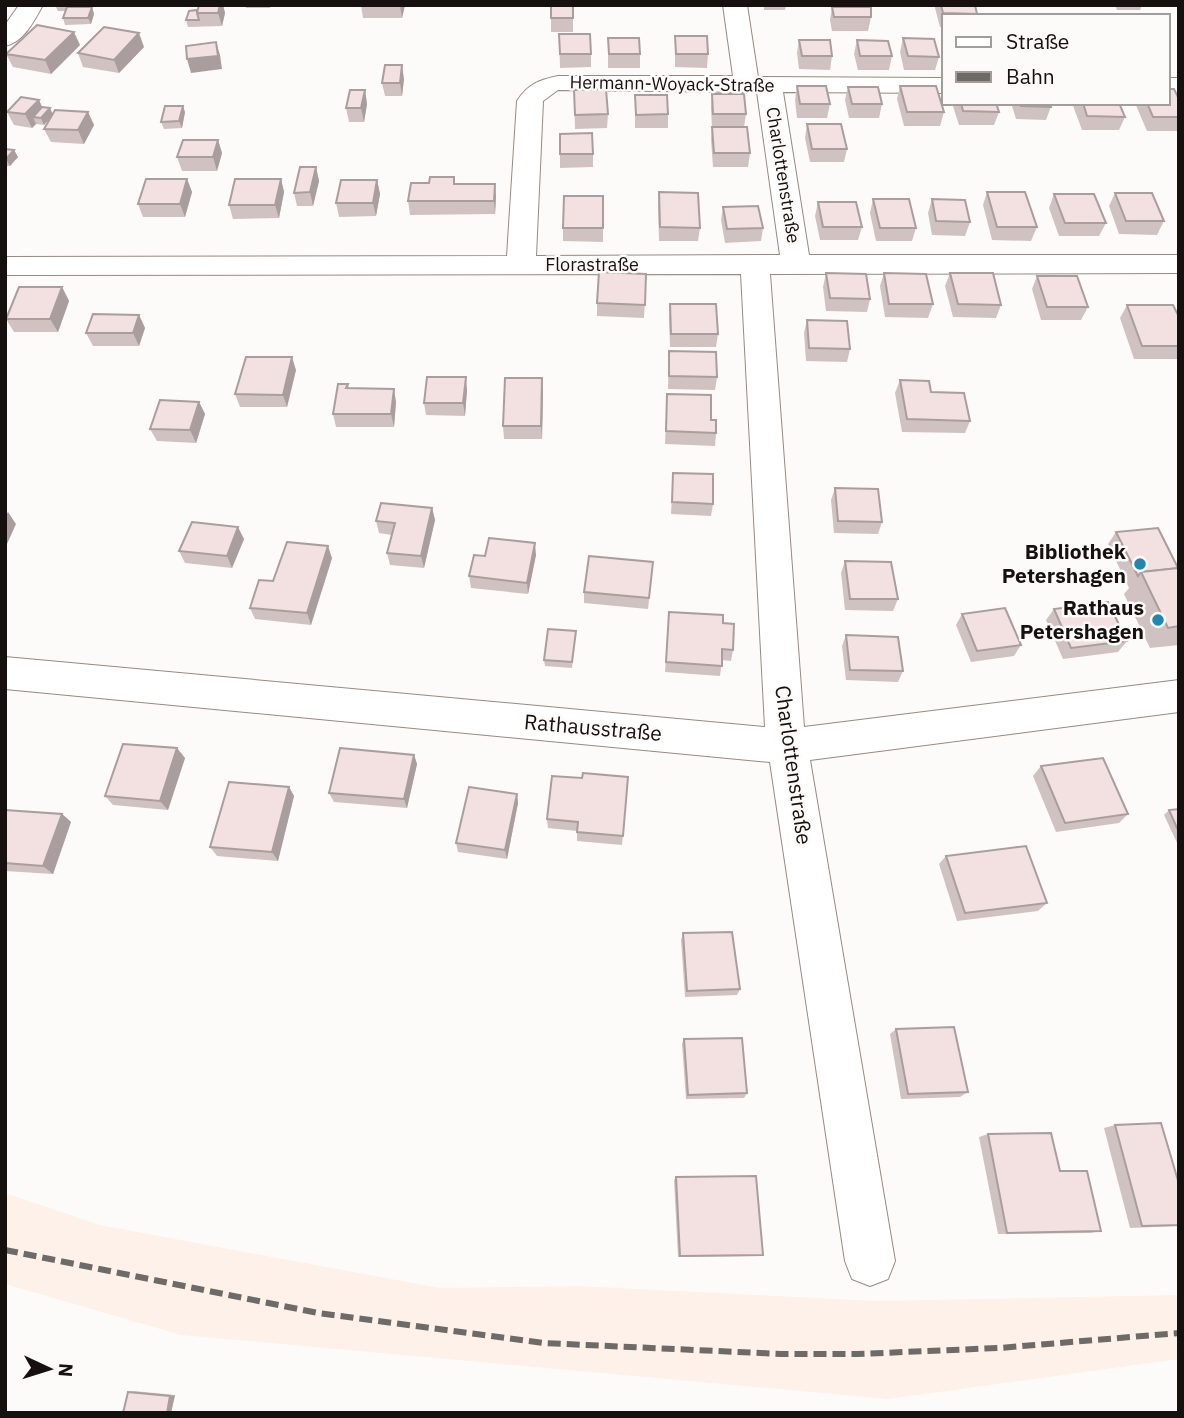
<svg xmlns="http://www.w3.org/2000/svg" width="1184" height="1418" font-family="'IBM Plex Sans',sans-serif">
<rect width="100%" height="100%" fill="#fdfbf9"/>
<!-- built -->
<polygon fill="#fef1e9" points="5,1193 100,1225 440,1288 578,1286 876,1301 1179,1295 1179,1359 888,1399 181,1335 5,1284"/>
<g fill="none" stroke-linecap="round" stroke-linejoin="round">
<defs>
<g id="minor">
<path d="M19,5H43C34,21 24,42 5,46V25Z"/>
<path d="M723,5H747L758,77L944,78V93L783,92L809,255H1179V273L770,274L804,727L1179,680V712L810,760L895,1261L888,1279L870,1286L852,1279L845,1261L770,762L5,689V657L765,727L741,274L5,275V257L507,256L517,101C528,84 539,80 558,76H733ZM558,90L757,92L780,255L536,256L543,101Z"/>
<rect x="1168" y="78" width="11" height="16"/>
</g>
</defs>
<!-- minor casing -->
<use href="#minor" stroke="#968a81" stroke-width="2"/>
<!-- minor -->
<use href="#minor" fill="#fff" fill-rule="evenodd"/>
<!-- rail -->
<polyline stroke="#6e6a68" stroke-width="6" stroke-dasharray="13 6" stroke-linecap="butt" points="5,1250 318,1313 544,1343 781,1354 857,1354 999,1348 1179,1333"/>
</g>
<!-- wall -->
<g fill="#d0c2c1">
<polygon points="55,5 94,5 92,7 94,14 91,24 65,25 63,18 66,11 58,11"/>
<polygon points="199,5 223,5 225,13 222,26 188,27 186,20 197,10"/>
<polygon points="245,5 271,5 270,8 246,8"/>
<polygon points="361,5 405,5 402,18 363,18"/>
<polygon points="573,5 573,32 551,32 551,18"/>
<polygon points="764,5 786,5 785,10 764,10"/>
<polygon points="935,5 975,5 977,14 977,16 944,16 944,27 940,27 935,8"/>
<polygon points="1115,5 1142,5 1140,10 1117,10"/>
<polygon points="832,7 871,17 868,31 832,31 830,20"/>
<polygon points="559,34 591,54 591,67 560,68"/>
<polygon points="675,36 708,54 707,68 675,67"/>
<polygon points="608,38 640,54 640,68 608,68"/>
<polygon points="903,38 939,57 935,70 904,70 900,52"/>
<polygon points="799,40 832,56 830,70 799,69 797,53"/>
<polygon points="857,40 892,56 889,70 858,70 854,54"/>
<polygon points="80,45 51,74 13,67 6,54"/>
<polygon points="144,47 119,73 83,67 78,53"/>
<polygon points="404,79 402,96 385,96 382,83"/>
<polygon points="797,86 830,104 827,118 797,118 795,100"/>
<polygon points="900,86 944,112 940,126 904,126 897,99"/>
<polygon points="848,87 882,104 879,118 849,118 845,100"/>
<polygon points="365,90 367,104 364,122 349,122 346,108"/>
<polygon points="574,90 608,114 607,128 575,129"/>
<polygon points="712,94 746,114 744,127 750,153 748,167 713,167 711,140 712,128 711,108"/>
<polygon points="635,95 668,114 668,128 635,128"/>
<polygon points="1179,99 1179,131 1147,131 1135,103 1168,103"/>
<polygon points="39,100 42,107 53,114 88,112 94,125 84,144 51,142 44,129 50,118 44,125 36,124 32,128 14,125 7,112"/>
<polygon points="952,103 996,103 999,112 994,125 959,125"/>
<polygon points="1011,103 1050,103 1051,107 1046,120 1016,119"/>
<polygon points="1072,103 1119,103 1125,117 1119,130 1082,130"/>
<polygon points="185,112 182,128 164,129 161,122"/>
<polygon points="807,124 847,149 844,162 810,162 805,138"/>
<polygon points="560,134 593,154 593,167 560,168"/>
<polygon points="218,140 222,153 217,171 182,171 177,157"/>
<polygon points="5,149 14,150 18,157 10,166 5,166"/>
<polygon points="316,167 319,181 313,206 297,206 294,193"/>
<polygon points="454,177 455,184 495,184 496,197 495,214 410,215 408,201 429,183"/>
<polygon points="187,179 192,192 185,217 143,217 138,204"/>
<polygon points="281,179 284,192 279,218 233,219 229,205"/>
<polygon points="377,180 380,194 376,216 339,217 336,203"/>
<polygon points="659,192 700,228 698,241 659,241 658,206"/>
<polygon points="987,192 1037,227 1031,241 992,240 983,205"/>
<polygon points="1115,193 1164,221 1157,235 1119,234 1109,206"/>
<polygon points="1054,194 1106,223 1099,236 1059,236 1049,208"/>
<polygon points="603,196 603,242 563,241 563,228"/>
<polygon points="873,199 916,228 912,241 876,241 870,213"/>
<polygon points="932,199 970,222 965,236 932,235 928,213"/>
<polygon points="818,202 862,227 858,240 820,240 815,216"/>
<polygon points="723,207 763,228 761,241 725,243 721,220"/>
<polygon points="826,273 870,299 867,312 826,311 823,287"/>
<polygon points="884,273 933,304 928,318 885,317 880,286"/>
<polygon points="950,273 1001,305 996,318 953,317 945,286"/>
<polygon points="646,274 644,318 597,316 597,303"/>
<polygon points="1037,276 1088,307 1081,320 1041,320 1032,289"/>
<polygon points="62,287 69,301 58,332 14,332 6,319"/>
<polygon points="670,304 718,334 716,347 670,347 669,317"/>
<polygon points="1127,305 1178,315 1179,359 1134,359 1120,318"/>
<polygon points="139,315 145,328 139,346 93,346 86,333"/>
<polygon points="807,320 850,349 847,362 806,361 804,333"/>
<polygon points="669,351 717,377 715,390 668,389"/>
<polygon points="296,370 287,407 240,407 235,394"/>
<polygon points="900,380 970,421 965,433 902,432 895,393"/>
<polygon points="348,384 349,388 396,402 394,427 336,427 333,414"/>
<polygon points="467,390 465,416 426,415 424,403"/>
<polygon points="543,391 542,439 504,439 503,426"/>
<polygon points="667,394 711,420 716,433 715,446 665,444"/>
<polygon points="199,402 205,414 196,443 157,441 150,429"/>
<polygon points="673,473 713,504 711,516 671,514"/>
<polygon points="835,488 882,522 878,534 834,533 831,500"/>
<polygon points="432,508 435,520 424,568 390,565 387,553 392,535 379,533 376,521"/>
<polygon points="1116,532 1179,568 1179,645 1150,648 1124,594 1129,588 1108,544"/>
<polygon points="244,539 232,568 185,563 179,551"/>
<polygon points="536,555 528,594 471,588 469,576 485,556"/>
<polygon points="332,558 311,625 255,619 250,608 273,581"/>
<polygon points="845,561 898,599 893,611 845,610 841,573"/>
<polygon points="653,562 648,609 584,603 584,592"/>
<polygon points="1054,609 1127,641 1118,652 1063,659 1046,620"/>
<polygon points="669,612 723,623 733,650 731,661 722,660 720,676 665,672"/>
<polygon points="962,614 1021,645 1014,656 971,662 956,625"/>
<polygon points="576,631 572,668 545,666 544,660"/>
<polygon points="846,635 903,671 898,682 846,680 842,646"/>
<polygon points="414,755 417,764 407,808 334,802 329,793"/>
<polygon points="185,758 168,810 113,805 105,796"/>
<polygon points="1041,766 1128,814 1119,823 1056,832 1033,776"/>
<polygon points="628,777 622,845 577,841 577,831 548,828 547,819 582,778"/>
<polygon points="289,787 294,796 278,861 217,856 210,847"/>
<polygon points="517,794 518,803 507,859 458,852 456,843"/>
<polygon points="1179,809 1179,847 1164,815 1169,810"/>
<polygon points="5,810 62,814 71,822 53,874 5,871"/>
<polygon points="946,856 1047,903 1038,911 957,921 939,864"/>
<polygon points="683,933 740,989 737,995 685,997 681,940"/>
<polygon points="896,1029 968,1092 960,1097 901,1099 890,1034"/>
<polygon points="684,1039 747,1093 744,1098 686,1099 682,1044"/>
<polygon points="1115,1125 1179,1184 1179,1226 1130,1228 1104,1128"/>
<polygon points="988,1134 1060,1171 1101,1231 1090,1233 998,1234 979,1137"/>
<polygon points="676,1177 763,1255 759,1256 678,1257 674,1180"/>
<polygon points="134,1391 175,1395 171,1413 128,1392"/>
</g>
<!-- shaded-wall -->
<g fill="#a99e9d">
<polygon points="220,5 223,5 225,13 222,26 218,13"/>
<polygon points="400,5 405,5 402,18"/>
<polygon points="92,7 94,14 91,24 88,18"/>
<polygon points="74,32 80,45 51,74 45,60"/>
<polygon points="139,33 144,47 119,73 114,60"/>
<polygon points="216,42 220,55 222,69 191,73 187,59"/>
<polygon points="402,65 404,79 402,96 400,83"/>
<polygon points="365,90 367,104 364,122 361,108"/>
<polygon points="39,100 45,114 50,108 53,115 44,125 41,118 33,117 36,124 32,128 25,114"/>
<polygon points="183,106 185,112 182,128 179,121"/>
<polygon points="88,112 94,125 84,144 78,130"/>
<polygon points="218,140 222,153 217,171 213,157"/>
<polygon points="14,150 18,157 10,166 6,159"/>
<polygon points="316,167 319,181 313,206 310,192"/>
<polygon points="187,179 192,192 185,217 180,204"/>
<polygon points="281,179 284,192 279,218 275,205"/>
<polygon points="377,180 380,194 376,216 373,203"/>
<polygon points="495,184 496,197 495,214 494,201"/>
<polygon points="62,287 69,301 58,332 50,319"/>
<polygon points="139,315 145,328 139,346 133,333"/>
<polygon points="292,357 296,370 287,407 283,395"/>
<polygon points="466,377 467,390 465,416 463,403"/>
<polygon points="542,378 543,391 542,439 541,426"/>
<polygon points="394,389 396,402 394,427 391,414"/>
<polygon points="199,402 205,414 196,443 190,430"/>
<polygon points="432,508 435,520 424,568 421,556"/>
<polygon points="8,512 16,524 7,544 5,541 5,517"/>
<polygon points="238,527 244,539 232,568 227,556"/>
<polygon points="535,543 536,555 528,594 527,583"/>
<polygon points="328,546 332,558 311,625 307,613"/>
<polygon points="177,748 185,758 168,810 160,801"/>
<polygon points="414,755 417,764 407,808 404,799"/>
<polygon points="289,787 294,796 278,861 272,852"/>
<polygon points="517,794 518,803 507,859 505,850"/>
<polygon points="62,814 71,822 53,874 43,866"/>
<polygon points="175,1395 171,1413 167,1413 170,1396"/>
</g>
<!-- building -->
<g fill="#f2e1e0" stroke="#a99e9d" stroke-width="2">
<polygon points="199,5 220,5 218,13 197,13"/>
<rect x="551" y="5" width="22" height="13"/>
<polygon points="941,5 975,5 977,14 943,13"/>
<polygon points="67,7 92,7 88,18 63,18"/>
<polygon points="832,7 871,7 871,17 834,17"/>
<polygon points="197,10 197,13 199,20 186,20 189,11"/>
<polygon points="37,25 74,32 45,60 6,54"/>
<polygon points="104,27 139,33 114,60 78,53"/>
<polygon points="559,34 590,34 591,54 560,54"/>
<polygon points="675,36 707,36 708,54 676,54"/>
<polygon points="608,38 639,38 640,54 609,54"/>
<polygon points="903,38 934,39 939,57 908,56"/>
<polygon points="799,40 830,40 832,56 802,56"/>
<polygon points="857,40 888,41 892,56 860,56"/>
<polygon points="216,42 218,56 187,59 186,46"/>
<polygon points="385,65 402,65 400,83 382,83"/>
<polygon points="797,86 826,86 830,104 800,104"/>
<polygon points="900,86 936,86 944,112 907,112"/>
<polygon points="848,87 878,87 882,104 852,104"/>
<polygon points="606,89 608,114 575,115 574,90"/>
<polygon points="1168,89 1174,89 1179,99 1179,117 1153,117 1147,103 1168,103"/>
<polygon points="350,90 365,90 361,108 346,108"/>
<polygon points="712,94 744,94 746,114 713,114"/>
<polygon points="635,95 667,95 668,114 636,115"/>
<polygon points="21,97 39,100 25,114 7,112"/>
<polygon points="961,103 996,103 999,112 963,111"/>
<polygon points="1020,103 1050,103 1051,107 1021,106"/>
<polygon points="1083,103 1119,103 1125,117 1087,116"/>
<polygon points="165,106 183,106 179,121 161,122"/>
<polygon points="42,107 50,108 41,118 33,117"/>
<polygon points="55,110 88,112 78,130 44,129"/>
<polygon points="807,124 841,124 847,149 812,149"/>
<polygon points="712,127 747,127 750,153 714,153"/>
<polygon points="592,133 593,154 560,154 560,134"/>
<polygon points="183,140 218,140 213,157 177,157"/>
<polygon points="5,149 14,150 6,159 5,159"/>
<polygon points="300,167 316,167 310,192 294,193"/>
<polygon points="430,177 454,177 454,184 495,184 494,201 408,201 411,183 429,183"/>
<polygon points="146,179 187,179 180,204 138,204"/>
<polygon points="235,179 281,179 275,205 229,205"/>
<polygon points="341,180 377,180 373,203 336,203"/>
<polygon points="659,192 698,193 700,228 660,227"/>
<polygon points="987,192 1025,192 1037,227 997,227"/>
<polygon points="1115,193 1152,193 1164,221 1126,221"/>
<polygon points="1054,194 1094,194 1106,223 1065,223"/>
<polygon points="564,196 603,196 603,228 563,228"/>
<polygon points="873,199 909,199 916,228 880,228"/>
<polygon points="932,199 965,200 970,222 936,221"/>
<polygon points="818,202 856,202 862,227 823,227"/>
<polygon points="758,206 763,228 727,229 723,207"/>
<polygon points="599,272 646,274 645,305 597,303"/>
<polygon points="826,273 866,274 870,299 830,298"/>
<polygon points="884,273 926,274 933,304 889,304"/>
<polygon points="950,273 993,273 1001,305 958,304"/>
<polygon points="1037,276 1077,276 1088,307 1047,307"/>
<polygon points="19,287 62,287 50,319 6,319"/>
<polygon points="670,304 716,304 718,334 671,334"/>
<polygon points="1127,305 1173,305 1178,315 1179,315 1179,346 1142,346"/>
<polygon points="93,314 139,315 133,333 86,333"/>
<polygon points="807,320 847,321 850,349 809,348"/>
<polygon points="669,351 716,352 717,377 669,376"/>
<polygon points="246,357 292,357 283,395 235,394"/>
<polygon points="427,377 466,377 463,403 424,403"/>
<polygon points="505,378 542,378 541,426 503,426"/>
<polygon points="900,380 929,381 931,392 964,393 970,421 907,419"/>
<polygon points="338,384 348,384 346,388 394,389 391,414 333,414"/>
<polygon points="667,394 711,395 711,420 716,420 716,433 666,431"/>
<polygon points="160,400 199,402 190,430 150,429"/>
<polygon points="673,473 713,474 713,504 672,502"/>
<polygon points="835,488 878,489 882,522 838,521"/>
<polygon points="381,503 432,508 421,556 387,553 395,523 376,521"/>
<polygon points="192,522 238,527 227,556 179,551"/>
<polygon points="1158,528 1178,568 1141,572 1138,576 1116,532"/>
<polygon points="489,538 535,543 527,583 469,576 474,555 485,556"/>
<polygon points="287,542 328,546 307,613 250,608 259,580 273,581"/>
<polygon points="589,556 653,562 649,598 584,592"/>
<polygon points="845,561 891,562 898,599 850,599"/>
<polygon points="1179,568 1179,626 1168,628 1141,572"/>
<polygon points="1108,602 1127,641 1071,648 1054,609"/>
<polygon points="1005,608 1021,645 977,651 962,614"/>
<polygon points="669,612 723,615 723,623 734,624 733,650 722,649 722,666 666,662"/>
<polygon points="548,629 576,631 572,662 544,660"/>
<polygon points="846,635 898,637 903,671 850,670"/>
<polygon points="123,744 177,748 160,801 105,796"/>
<polygon points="340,748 414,755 404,799 329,793"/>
<polygon points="1103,758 1128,814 1065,823 1041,766"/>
<polygon points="583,773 628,777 623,836 577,832 578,822 547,819 552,776 582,778"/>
<polygon points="229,782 289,787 272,852 210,847"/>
<polygon points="469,787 517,794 505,850 456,843"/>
<polygon points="1179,809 1179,826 1177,828 1169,810"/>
<polygon points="5,810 62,814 43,866 5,863"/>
<polygon points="1026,846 1047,903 965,913 946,856"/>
<polygon points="732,932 740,989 687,991 683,933"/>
<polygon points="954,1027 968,1092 908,1094 896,1029"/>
<polygon points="742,1038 747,1093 688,1095 684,1039"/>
<polygon points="1161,1123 1179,1184 1179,1225 1142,1226 1115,1125"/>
<polygon points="1051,1133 1060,1171 1087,1171 1101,1231 1007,1233 988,1134"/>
<polygon points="756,1176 763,1255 680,1256 676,1177"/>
<polygon points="128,1392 170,1396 167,1413 123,1413"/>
</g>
<!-- markers -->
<g fill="#1f88b0" stroke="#fdfbf9" stroke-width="2.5">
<circle cx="1140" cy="564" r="7"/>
<circle cx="1158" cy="620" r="7"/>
</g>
<g text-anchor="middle" stroke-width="5" stroke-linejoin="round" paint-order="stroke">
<!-- far-street labels -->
<g font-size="18" fill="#16110e" stroke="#fdfbf9">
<text transform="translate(672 84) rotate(1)" y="6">Hermann-Woyack-Straße</text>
<text transform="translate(783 175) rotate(81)" y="6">Charlottenstraße</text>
<text x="592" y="271">Florastraße</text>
</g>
<!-- poi labels -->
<g font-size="21" font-weight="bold" fill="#16110e" stroke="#fdfbf9" text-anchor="end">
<text x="1126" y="559">Bibliothek<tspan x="1126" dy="24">Petershagen</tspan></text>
<text x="1144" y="615">Rathaus<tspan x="1144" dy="24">Petershagen</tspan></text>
</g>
<!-- street labels -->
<g font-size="21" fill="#16110e" stroke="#fdfbf9">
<text transform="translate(593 728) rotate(5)" y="7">Rathausstraße</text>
<text transform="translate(793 765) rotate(82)" y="7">Charlottenstraße</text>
</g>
</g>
<!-- border -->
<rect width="1184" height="1418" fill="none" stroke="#16110e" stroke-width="14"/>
<!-- legend -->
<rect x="942" y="14" width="228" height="91" fill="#fdfbf9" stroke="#a19d9b" stroke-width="2"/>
<rect x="956" y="37" width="35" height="10" fill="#ffffff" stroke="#a19d9b" stroke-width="2"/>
<text x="1006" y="49" font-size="21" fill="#16110e">Straße</text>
<rect x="956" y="72" width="35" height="10" fill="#6e6a68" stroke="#a19d9b" stroke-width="2"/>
<text x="1006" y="84" font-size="21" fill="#16110e">Bahn</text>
<!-- north arrow -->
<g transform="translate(49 1369) rotate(94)" stroke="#fdfbf9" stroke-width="5" paint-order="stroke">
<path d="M0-5L12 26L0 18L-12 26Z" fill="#16110e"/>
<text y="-10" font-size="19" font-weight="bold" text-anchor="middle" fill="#16110e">N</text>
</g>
</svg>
